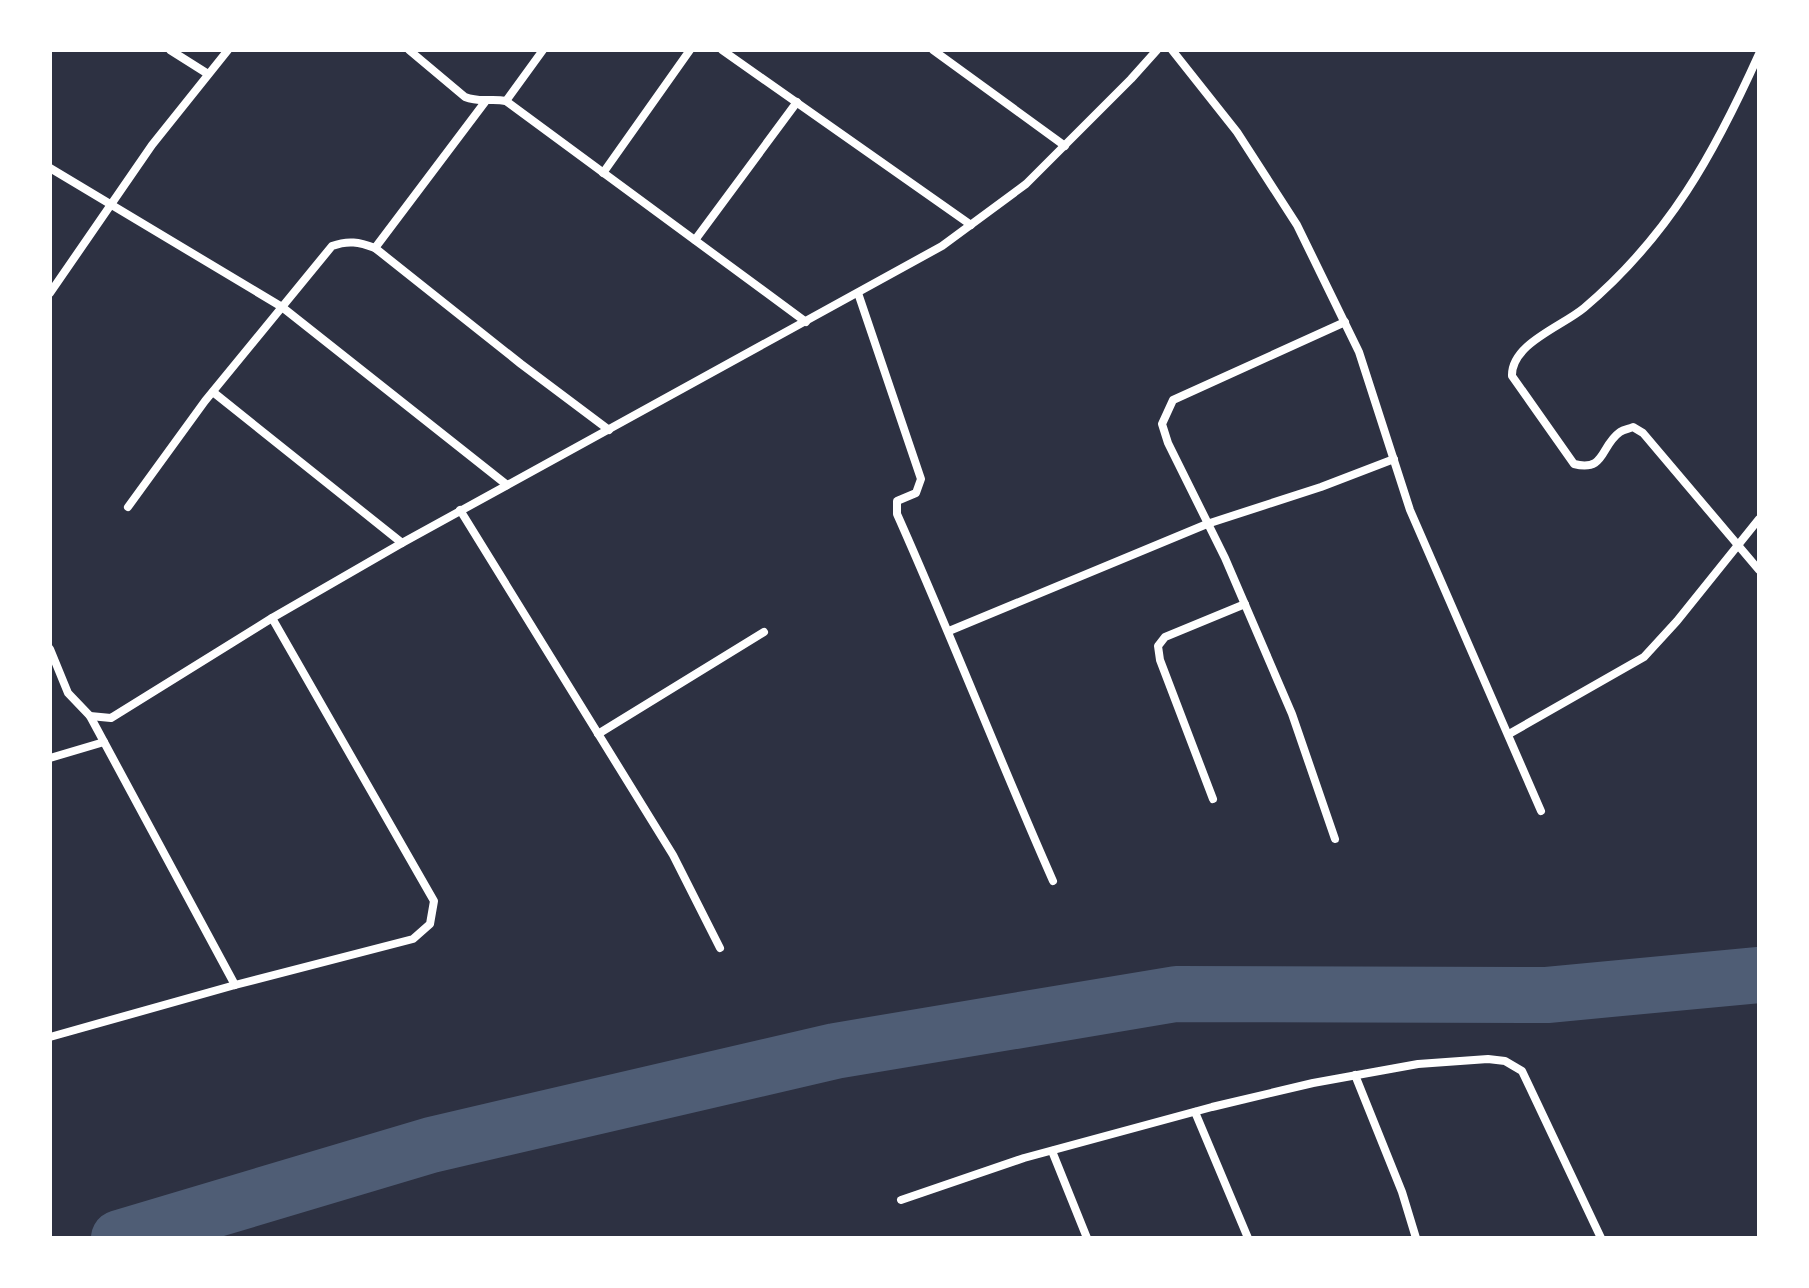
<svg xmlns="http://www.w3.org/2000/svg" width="1809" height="1288" font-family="'Sofia Sans Condensed',sans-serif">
<rect width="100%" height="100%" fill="#2d3142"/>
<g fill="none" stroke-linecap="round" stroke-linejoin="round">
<!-- river -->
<polyline stroke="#4f5d75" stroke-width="56" points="119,1238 431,1145 835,1051 1176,994 1547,995 1759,975"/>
<!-- minor -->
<g stroke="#fff" stroke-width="8">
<polyline points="170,50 208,74"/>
<path d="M409,50L465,97C480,103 491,98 506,101L806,322"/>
<polyline points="722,50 971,225"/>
<polyline points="933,50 1065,146"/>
<polyline points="1172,50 1237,132 1297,225 1359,352 1410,510 1541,811"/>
<path d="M1759,54C1714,154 1669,236 1584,308C1561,327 1511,344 1512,376L1574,464C1606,472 1600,446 1620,432C1624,429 1629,429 1633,427L1643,433L1759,570"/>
<polyline points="506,101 543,50"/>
<polyline points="50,168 282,307 507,485"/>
<polyline points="603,173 690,50"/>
<polyline points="695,240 797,102"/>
<polyline points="375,248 485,102"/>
<polyline points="50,293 152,145 228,50"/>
<path d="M858,293L921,479L916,493L897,501V514C951,635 999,759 1053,881"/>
<polyline points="213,392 402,543"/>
<path d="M128,507L205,401L332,246C348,240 359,242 375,248L521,364L609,430"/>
<polyline points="460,510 673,855 720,948"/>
<polyline points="949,631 1207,524 1321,487 1394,459"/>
<polyline points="50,649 68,693 90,716 111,718 272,618 402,543 942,246 1026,184 1131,79 1157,50"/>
<polyline points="90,716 235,985"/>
<polyline points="598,734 764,632"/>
<polyline points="1509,734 1644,657 1677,621 1759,519"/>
<polyline points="50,758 104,742"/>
<polyline points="1213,799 1160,660 1158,646 1165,637 1245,604"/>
<polyline points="1335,839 1292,714 1225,558 1168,443 1162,424 1173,400 1345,322"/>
<polyline points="50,1037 235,985 413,939 430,924 434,901 272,618"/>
<polyline points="1355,1075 1402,1192 1416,1238"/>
<polyline points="1195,1112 1248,1238"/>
<polyline points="1052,1151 1087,1238"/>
<polyline points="901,1200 1024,1158 1212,1107 1313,1083 1418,1064 1488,1059 1505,1061 1522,1071 1601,1238"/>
</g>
</g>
<!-- border -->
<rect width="1809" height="1288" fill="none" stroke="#ffffff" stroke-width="104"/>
</svg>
